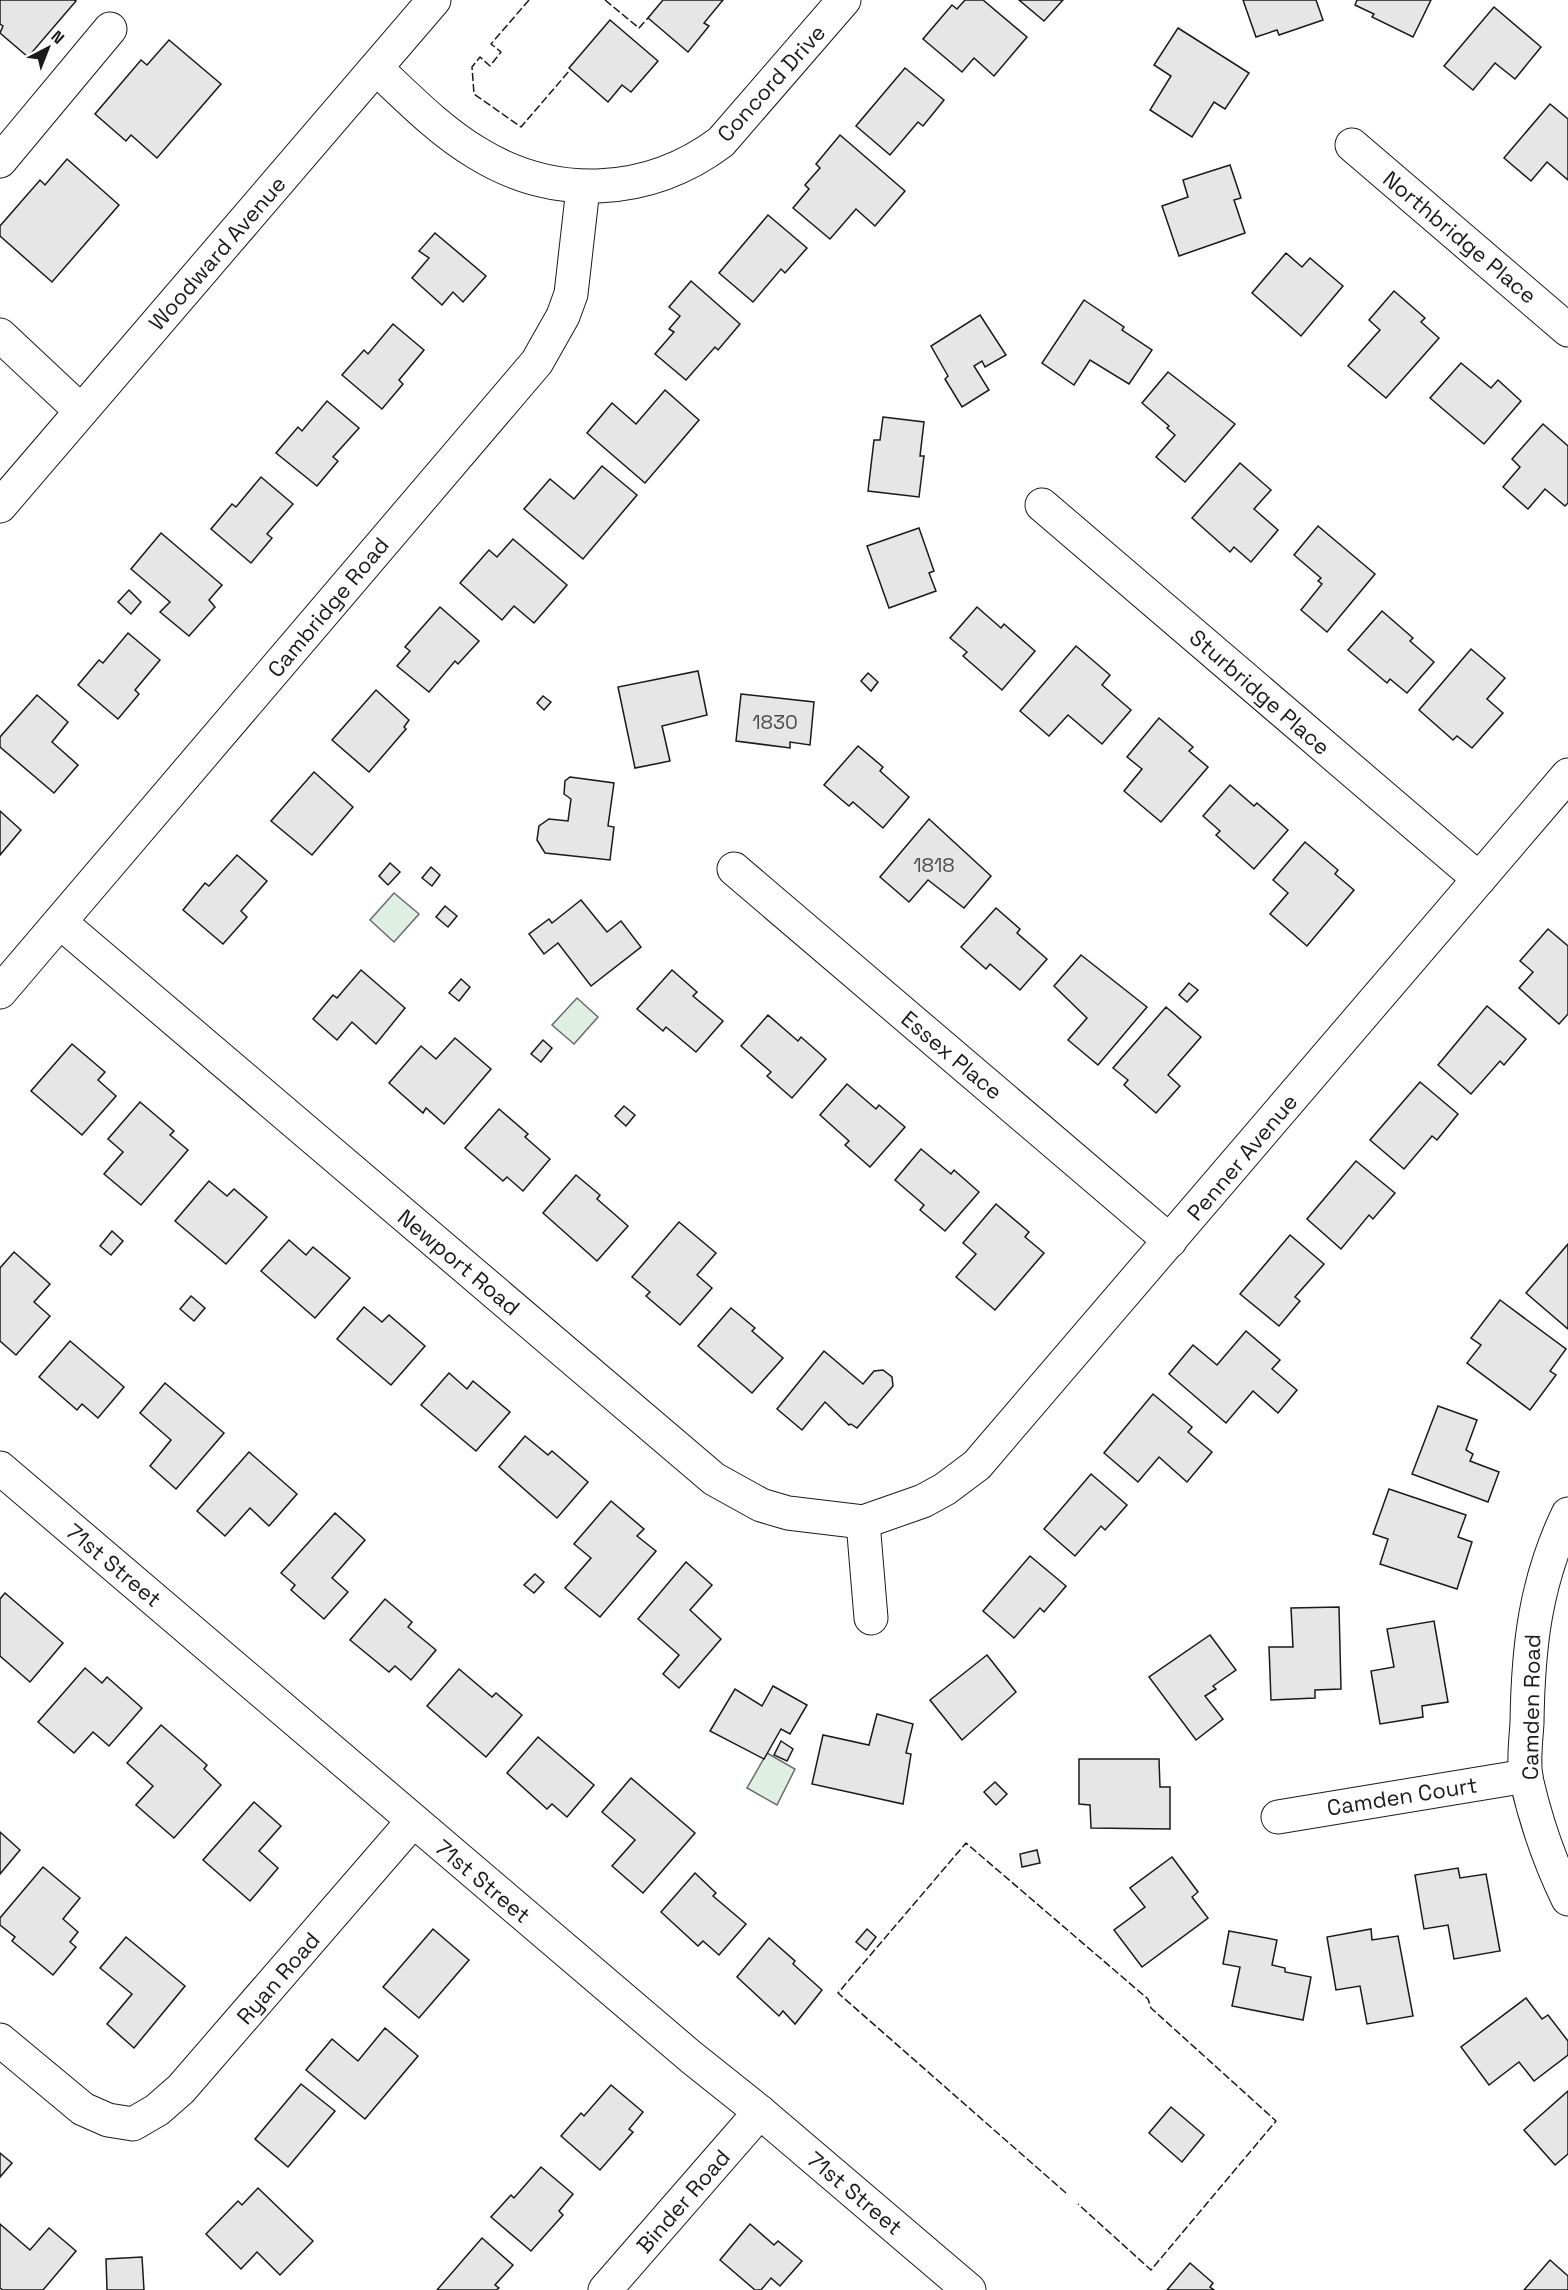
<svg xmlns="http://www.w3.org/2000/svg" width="1568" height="2290" font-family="'Space Grotesk',sans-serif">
<rect width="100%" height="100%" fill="#fff"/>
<!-- green -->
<g fill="#e0efe3" stroke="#6a6a6a" stroke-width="1.5">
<polygon points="394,893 419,914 394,942 370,920"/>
<polygon points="577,998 598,1017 574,1044 552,1025"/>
<polygon points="767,1753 795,1769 777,1805 747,1788"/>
</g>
<!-- building -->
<g fill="#e6e6e6" stroke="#1a1a1a" stroke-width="1.5">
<polygon points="0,0 74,0 76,1 28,57 0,33 3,26 0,24"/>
<polygon points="663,0 723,0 704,23 709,26 688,52 648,18"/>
<polygon points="965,0 983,0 1027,37 994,76 974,58 962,72 923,39 952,5 957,9"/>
<polygon points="1019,0 1063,0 1044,21"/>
<polygon points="1243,0 1316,0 1323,20 1279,35 1277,30 1256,37"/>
<polygon points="1357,0 1431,0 1413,37 1372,17 1374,14 1355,5"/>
<polygon points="1494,7 1541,47 1515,79 1495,63 1473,90 1444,66"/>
<polygon points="610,20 658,61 631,92 622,85 608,102 569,68"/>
<polygon points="1178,28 1249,73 1225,109 1214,102 1192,137 1150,110 1171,76 1154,65"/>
<polygon points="169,40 221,84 157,158 131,135 126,141 95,114 141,60 147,65"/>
<polygon points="905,68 944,100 923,126 918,122 890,155 856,126"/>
<polygon points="1550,104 1568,119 1568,180 1547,162 1531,181 1504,158"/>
<polygon points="840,135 905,191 875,226 856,209 830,239 793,208 809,189 805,185 820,168 816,164"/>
<polygon points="67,159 119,205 52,282 0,236 0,226 40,180 45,185"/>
<polygon points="1230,165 1241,198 1234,200 1245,233 1179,256 1162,206 1188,197 1183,180"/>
<polygon points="768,215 807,248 785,273 781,269 753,302 719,273"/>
<polygon points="435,233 486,276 463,302 453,292 442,305 412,278 429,258 419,251"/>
<polygon points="1286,253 1302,267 1310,258 1343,286 1301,336 1252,293"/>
<polygon points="691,281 740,324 718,350 715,347 686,380 655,354 674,332 669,329 680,316 669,307"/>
<polygon points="1394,291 1425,318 1421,322 1439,338 1386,398 1348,366 1380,330 1369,320"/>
<polygon points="1084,300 1124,327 1122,330 1152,350 1129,384 1090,360 1074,385 1042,363"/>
<polygon points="980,315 1006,355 985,367 982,361 974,366 989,390 962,407 945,379 948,376 931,346"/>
<polygon points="393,324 424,350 399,380 403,384 382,409 342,375 364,350 368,354"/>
<polygon points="1461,363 1491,388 1498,380 1521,401 1484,444 1430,398"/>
<polygon points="1168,372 1235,424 1185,482 1156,457 1175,435 1167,428 1169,426 1142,403"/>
<polygon points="665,390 699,420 645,483 587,433 612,403 636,424"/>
<polygon points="327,401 359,428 333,457 338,461 317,486 276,453 298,427 302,431"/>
<polygon points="883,417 924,422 920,456 924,456 919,497 868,491 874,440 880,440"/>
<polygon points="1543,424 1568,446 1568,503 1565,506 1545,489 1528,509 1503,487 1520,467 1512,459"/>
<polygon points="1240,463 1271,490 1254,509 1278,530 1251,562 1234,547 1230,552 1192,518"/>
<polygon points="602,466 637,495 583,559 524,509 550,479 574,499"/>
<polygon points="261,477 293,504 267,534 272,538 251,563 211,529 232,504 236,507"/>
<polygon points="1318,526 1375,574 1327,632 1301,610 1322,584 1318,581 1321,578 1294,555"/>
<polygon points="919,528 934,571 929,573 936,591 889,608 867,546"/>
<polygon points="161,533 222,585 209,600 215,607 189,636 160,612 170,602 131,569"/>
<polygon points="513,539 567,585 534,623 514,606 502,620 460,583 489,550 497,557"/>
<polygon points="129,590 141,602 131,614 118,602"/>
<polygon points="440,607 479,641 458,664 455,661 429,692 397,666 410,651 405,647"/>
<polygon points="977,607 1001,628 1004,624 1035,651 1002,690 963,656 967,652 950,638"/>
<polygon points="1382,611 1413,638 1410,641 1434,662 1407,693 1390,679 1387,683 1348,650"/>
<polygon points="128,633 160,660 135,690 139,694 118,719 78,685 99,660 103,663"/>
<polygon points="1076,646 1110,675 1102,685 1131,710 1102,744 1068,715 1049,736 1020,711"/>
<polygon points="1471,649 1505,678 1487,699 1503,713 1472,748 1457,736 1453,740 1419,710"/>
<polygon points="698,671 707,715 662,726 670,761 635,768 618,687"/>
<polygon points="868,673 878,682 871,691 861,681"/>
<polygon points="376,690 409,720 404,727 406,729 369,772 332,740"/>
<polygon points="741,694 814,702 810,745 790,742 790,748 736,741"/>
<polygon points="37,695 68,722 52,742 78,765 54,793 0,747 0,737"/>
<polygon points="543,696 551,702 544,710 537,703"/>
<polygon points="1159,718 1193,747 1189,751 1208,767 1161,822 1124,791 1142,769 1127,757"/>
<polygon points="858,746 883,767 880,771 909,797 883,828 853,802 849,806 824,785"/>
<polygon points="314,772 353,807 312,855 271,821"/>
<polygon points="570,777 614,783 608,826 614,827 610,860 545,853 537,840 539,826 549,819 568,821 571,799 564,794 565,781"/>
<polygon points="1230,785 1254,806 1257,803 1288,830 1254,869 1216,835 1220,831 1203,816"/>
<polygon points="0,811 21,830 0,855"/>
<polygon points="929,819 991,876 964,908 928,880 909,902 880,877"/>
<polygon points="1305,842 1338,870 1335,874 1354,890 1307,946 1270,914 1288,893 1273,880"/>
<polygon points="237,855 267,881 241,911 247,917 223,944 183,910 205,883 209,886"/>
<polygon points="390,863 400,872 388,885 379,876"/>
<polygon points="431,867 440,875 432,886 422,878"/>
<polygon points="581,900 607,932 621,921 641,947 591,986 558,943 544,954 529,934 549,919 552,923"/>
<polygon points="445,906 457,916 448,927 436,917"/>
<polygon points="996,908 1020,929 1017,933 1047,959 1020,990 990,964 986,969 961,947"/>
<polygon points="1548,929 1568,946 1568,1014 1559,1024 1519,988 1533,972 1520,961"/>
<polygon points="1081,955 1147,1007 1098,1065 1068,1040 1087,1018 1054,986"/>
<polygon points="361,970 405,1008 376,1044 352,1022 337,1040 313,1019 333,995 337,998"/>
<polygon points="672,970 697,992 693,996 723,1021 696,1052 666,1027 663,1031 637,1009"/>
<polygon points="461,979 470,987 459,1001 449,993"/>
<polygon points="1189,983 1198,990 1187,1002 1179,995"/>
<polygon points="1487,1006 1526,1039 1504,1065 1500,1061 1471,1094 1438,1065"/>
<polygon points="1166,1007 1201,1037 1168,1075 1180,1086 1156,1113 1124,1085 1128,1080 1113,1068"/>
<polygon points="768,1015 798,1041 801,1037 826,1059 792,1098 767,1076 771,1072 741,1046"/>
<polygon points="455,1038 491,1069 444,1124 426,1108 423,1113 389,1083 421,1046 436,1059"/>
<polygon points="543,1040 552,1048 541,1062 531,1054"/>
<polygon points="72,1044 105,1072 98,1080 116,1096 82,1135 31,1091"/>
<polygon points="1420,1082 1458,1114 1437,1140 1432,1136 1404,1169 1370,1140"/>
<polygon points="847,1084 876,1109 879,1105 905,1127 870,1167 845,1145 849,1141 820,1115"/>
<polygon points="140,1102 174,1131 170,1135 188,1150 141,1205 104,1174 123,1152 108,1139"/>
<polygon points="624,1106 635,1115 626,1126 615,1116"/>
<polygon points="499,1109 528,1134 525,1137 550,1159 523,1191 507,1177 503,1181 465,1148"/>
<polygon points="921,1149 951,1174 954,1170 979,1192 945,1231 920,1210 924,1205 895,1180"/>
<polygon points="1356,1161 1395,1193 1373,1219 1369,1215 1341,1249 1307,1219"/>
<polygon points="576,1175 600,1195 597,1199 628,1226 597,1261 543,1213"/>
<polygon points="209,1181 227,1196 234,1189 267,1217 226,1264 175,1221"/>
<polygon points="996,1204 1029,1232 1025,1237 1044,1253 995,1310 956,1277 976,1254 963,1243"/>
<polygon points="679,1222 716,1253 697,1275 712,1288 680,1325 646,1296 650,1292 632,1277"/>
<polygon points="112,1231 123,1241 111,1255 100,1246"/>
<polygon points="1290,1235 1324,1264 1295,1297 1300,1301 1279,1326 1240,1294"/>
<polygon points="289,1240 306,1255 313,1247 350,1278 315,1318 261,1271"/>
<polygon points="1568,1244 1568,1329 1526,1293"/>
<polygon points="14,1252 50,1284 34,1302 50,1316 16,1355 0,1341 0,1268"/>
<polygon points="191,1296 205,1308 194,1321 180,1309"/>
<polygon points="1500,1300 1566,1349 1550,1371 1556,1375 1530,1410 1467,1363 1481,1345 1471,1338"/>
<polygon points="364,1307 382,1322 389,1315 425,1346 391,1385 337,1339"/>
<polygon points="731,1308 755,1328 752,1331 783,1358 752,1393 698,1346"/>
<polygon points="1246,1331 1280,1360 1272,1369 1297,1390 1278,1413 1253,1391 1226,1423 1169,1374 1193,1345 1217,1365"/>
<polygon points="70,1341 124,1387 98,1418 82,1404 77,1410 39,1377"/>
<polygon points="824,1351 863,1384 874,1371 883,1370 892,1377 893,1386 857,1428 851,1424 849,1425 825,1402 802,1430 777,1409"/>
<polygon points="449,1373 467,1389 473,1381 510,1412 476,1451 421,1405"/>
<polygon points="165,1383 224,1433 176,1489 150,1466 171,1440 140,1413"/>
<polygon points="1153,1394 1192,1427 1188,1432 1212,1452 1187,1482 1159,1457 1138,1482 1104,1453"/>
<polygon points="1438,1406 1477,1420 1466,1450 1473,1454 1470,1461 1499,1472 1488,1502 1412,1474"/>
<polygon points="525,1436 548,1455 552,1451 588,1482 557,1518 499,1467"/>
<polygon points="249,1452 297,1494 269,1526 250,1508 225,1536 197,1511"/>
<polygon points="1091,1474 1127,1505 1105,1530 1101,1526 1075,1556 1044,1529"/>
<polygon points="1389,1489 1466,1515 1458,1537 1472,1542 1457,1589 1380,1564 1388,1539 1373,1534"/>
<polygon points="611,1501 644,1529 637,1536 656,1551 600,1617 565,1588 591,1558 574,1544"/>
<polygon points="335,1513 365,1540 332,1578 348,1592 324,1619 291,1590 295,1585 281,1573"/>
<polygon points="1030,1556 1066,1586 1044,1612 1040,1608 1014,1638 983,1611"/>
<polygon points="686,1562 712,1585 690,1610 721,1639 679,1688 663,1674 679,1655 638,1619"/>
<polygon points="535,1574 544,1582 534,1593 524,1585"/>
<polygon points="5,1593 63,1643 30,1682 0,1656 0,1599"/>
<polygon points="385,1599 412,1622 408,1627 436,1650 411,1680 395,1666 389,1672 350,1640"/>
<polygon points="1339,1607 1341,1689 1315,1690 1315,1698 1271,1700 1269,1647 1293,1647 1291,1608"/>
<polygon points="1434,1621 1448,1702 1422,1706 1423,1717 1380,1724 1371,1671 1394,1667 1387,1629"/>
<polygon points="1210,1635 1236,1670 1213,1686 1216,1689 1205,1696 1223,1719 1196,1740 1149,1677"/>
<polygon points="987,1655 1016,1692 962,1740 930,1700"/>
<polygon points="85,1668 102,1683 107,1677 142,1708 109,1746 93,1732 74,1753 38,1722"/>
<polygon points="459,1669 492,1697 496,1693 522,1715 486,1757 427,1706"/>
<polygon points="773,1686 807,1705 790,1734 781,1729 764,1759 710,1731 735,1689 762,1706"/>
<polygon points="877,1714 913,1724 906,1753 911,1754 903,1804 812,1784 823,1735 869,1745"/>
<polygon points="161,1725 207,1765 204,1769 221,1785 174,1838 136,1805 153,1786 127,1763"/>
<polygon points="538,1737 594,1785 567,1817 552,1804 547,1809 507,1773"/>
<polygon points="781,1741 793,1749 787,1761 774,1755"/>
<polygon points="1079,1759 1159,1759 1160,1787 1170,1787 1170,1829 1091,1828 1090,1805 1079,1804"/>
<polygon points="631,1778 695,1833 643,1893 612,1866 635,1840 602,1812"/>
<polygon points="995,1782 1007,1794 996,1805 984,1792"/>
<polygon points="254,1802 281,1826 259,1851 278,1868 250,1901 203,1860"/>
<polygon points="0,1832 20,1850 0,1874"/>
<polygon points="1037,1850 1040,1863 1022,1867 1020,1854"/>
<polygon points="1172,1857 1198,1892 1192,1897 1208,1918 1142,1967 1114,1930 1145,1907 1130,1888"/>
<polygon points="43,1867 80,1898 63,1919 78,1932 70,1942 76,1947 53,1975 12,1941 15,1937 0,1925 0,1918"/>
<polygon points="1458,1868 1460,1878 1486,1874 1500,1951 1454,1959 1448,1925 1424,1929 1415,1875"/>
<polygon points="695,1873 716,1893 713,1896 746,1924 719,1955 703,1941 698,1946 661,1912"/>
<polygon points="433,1929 469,1960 419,2018 383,1987"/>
<polygon points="867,1929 876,1937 866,1950 856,1942"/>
<polygon points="1371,1929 1372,1940 1398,1936 1413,2016 1367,2024 1360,1986 1336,1990 1327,1937"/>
<polygon points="1229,1931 1277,1940 1272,1965 1285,1968 1285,1972 1311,1977 1303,2020 1232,2006 1240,1967 1223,1964"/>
<polygon points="126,1937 185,1986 134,2048 107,2024 132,1994 100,1968"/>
<polygon points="769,1938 795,1961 793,1964 822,1990 795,2024 783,2011 779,2016 737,1977"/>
<polygon points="1526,1998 1542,2019 1548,2015 1568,2041 1568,2055 1534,2081 1519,2062 1489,2085 1461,2047"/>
<polygon points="385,2028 418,2056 365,2119 306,2070 332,2039 358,2061"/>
<polygon points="301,2084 335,2111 288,2167 255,2139"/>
<polygon points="611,2085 643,2112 629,2129 633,2132 600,2170 561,2136 581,2113 584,2116"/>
<polygon points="1568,2091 1568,2154 1555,2165 1524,2130"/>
<polygon points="1171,2107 1204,2135 1182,2162 1149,2133"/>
<polygon points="0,2153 12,2163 0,2177"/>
<polygon points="541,2167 573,2194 559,2211 563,2215 531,2251 491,2217 511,2195 514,2198"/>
<polygon points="258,2188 313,2241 280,2275 257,2252 241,2269 206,2234 238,2201 242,2205"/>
<polygon points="0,2224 30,2250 49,2228 76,2251 43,2290 3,2290 0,2288"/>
<polygon points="750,2224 774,2245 778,2241 802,2261 780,2286 771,2278 761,2290 755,2290 720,2260"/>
<polygon points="482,2238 513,2265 495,2285 499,2288 496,2290 437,2290"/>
<polygon points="142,2257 144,2290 107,2290 106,2259"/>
<polygon points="1550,2260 1568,2276 1568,2290 1524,2290"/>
<polygon points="1190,2263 1213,2283 1210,2287 1214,2290 1167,2290"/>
</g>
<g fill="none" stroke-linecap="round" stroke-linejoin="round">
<defs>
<g id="minor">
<path d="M376,68C408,98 440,131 477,153C555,201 649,196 721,142L844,0"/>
<polyline points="1352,145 1568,330"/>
<polyline points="0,161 110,29"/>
<polyline points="0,335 81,411"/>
<polyline points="1042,505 1479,879"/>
<polyline points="734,869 1170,1241"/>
<polyline points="60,922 714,1479 761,1505 788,1513 863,1522 923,1501 945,1489 977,1465 1568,775"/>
<polyline points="0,992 537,362 563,316 571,294 583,188"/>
<polyline points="0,1468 691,2057 760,2112 969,2290"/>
<path d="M1568,1514C1535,1583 1528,1648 1527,1723C1526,1740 1523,1761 1526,1778C1535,1818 1550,1862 1568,1899"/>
<polyline points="863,1522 871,1618"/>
<polyline points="1278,1817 1526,1776"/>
<polyline points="0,2040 83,2109 108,2120 133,2124 157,2110 181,2089 413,1821"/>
<polyline points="605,2290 760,2112"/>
</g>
<polyline id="major" points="0,506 434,0"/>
</defs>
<!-- minor casing -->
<use href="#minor" stroke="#1a1a1a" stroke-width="35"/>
<!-- major casing -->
<use href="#major" stroke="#1a1a1a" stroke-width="35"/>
<!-- minor -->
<use href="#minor" stroke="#fff" stroke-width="33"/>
<!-- major -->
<use href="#major" stroke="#fff" stroke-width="33"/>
<!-- fence -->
<g stroke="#1a1a1a" stroke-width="1.5" stroke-dasharray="8 3" stroke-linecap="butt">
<polyline points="529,0 491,44 501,52 490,66 480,57 472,67 474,94 521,127 570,70"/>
<polyline points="605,0 639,28 648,18"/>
<polyline points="1066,2193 838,1993 966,1843 1148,1999 1151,2008 1276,2121 1151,2270 1078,2204"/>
</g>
</g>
<g text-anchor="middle" stroke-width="4.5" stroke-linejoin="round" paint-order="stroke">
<!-- number labels -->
<g font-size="20" fill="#4d4d4d">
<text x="775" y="729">1830</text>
<text x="934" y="872">1818</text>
</g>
<!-- street labels -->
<g font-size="22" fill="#1a1a1a" stroke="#fff">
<text transform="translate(771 83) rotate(-48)" y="8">Concord Drive</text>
<text transform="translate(1460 237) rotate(40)" y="8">Northbridge Place</text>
<text transform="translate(217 253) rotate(-49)" y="8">Woodward Avenue</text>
<text transform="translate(328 607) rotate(-50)" y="8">Cambridge Road</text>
<text transform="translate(1260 692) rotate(41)" y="8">Sturbridge Place</text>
<text transform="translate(952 1055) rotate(40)" y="8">Essex Place</text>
<text transform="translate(1242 1157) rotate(-50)" y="8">Penner Avenue</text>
<text transform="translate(459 1262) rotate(40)" y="8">Newport Road</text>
<text transform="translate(114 1565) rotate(40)" y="8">71st Street</text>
<text transform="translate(1531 1707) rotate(-89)" y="8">Camden Road</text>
<text transform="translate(1402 1796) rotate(-9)" y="8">Camden Court</text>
<text transform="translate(483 1881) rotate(40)" y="8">71st Street</text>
<text transform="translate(278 1978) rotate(-49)" y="8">Ryan Road</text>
<text transform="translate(855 2193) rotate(40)" y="8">71st Street</text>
<text transform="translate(683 2201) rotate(-49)" y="8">Binder Road</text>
</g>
</g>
<!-- north arrow -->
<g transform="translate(48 48) rotate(42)" stroke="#ffffff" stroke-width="4.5" paint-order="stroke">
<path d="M0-4.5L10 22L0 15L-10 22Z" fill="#1a1a1a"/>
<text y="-9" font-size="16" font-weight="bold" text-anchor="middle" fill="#1a1a1a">N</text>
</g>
</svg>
